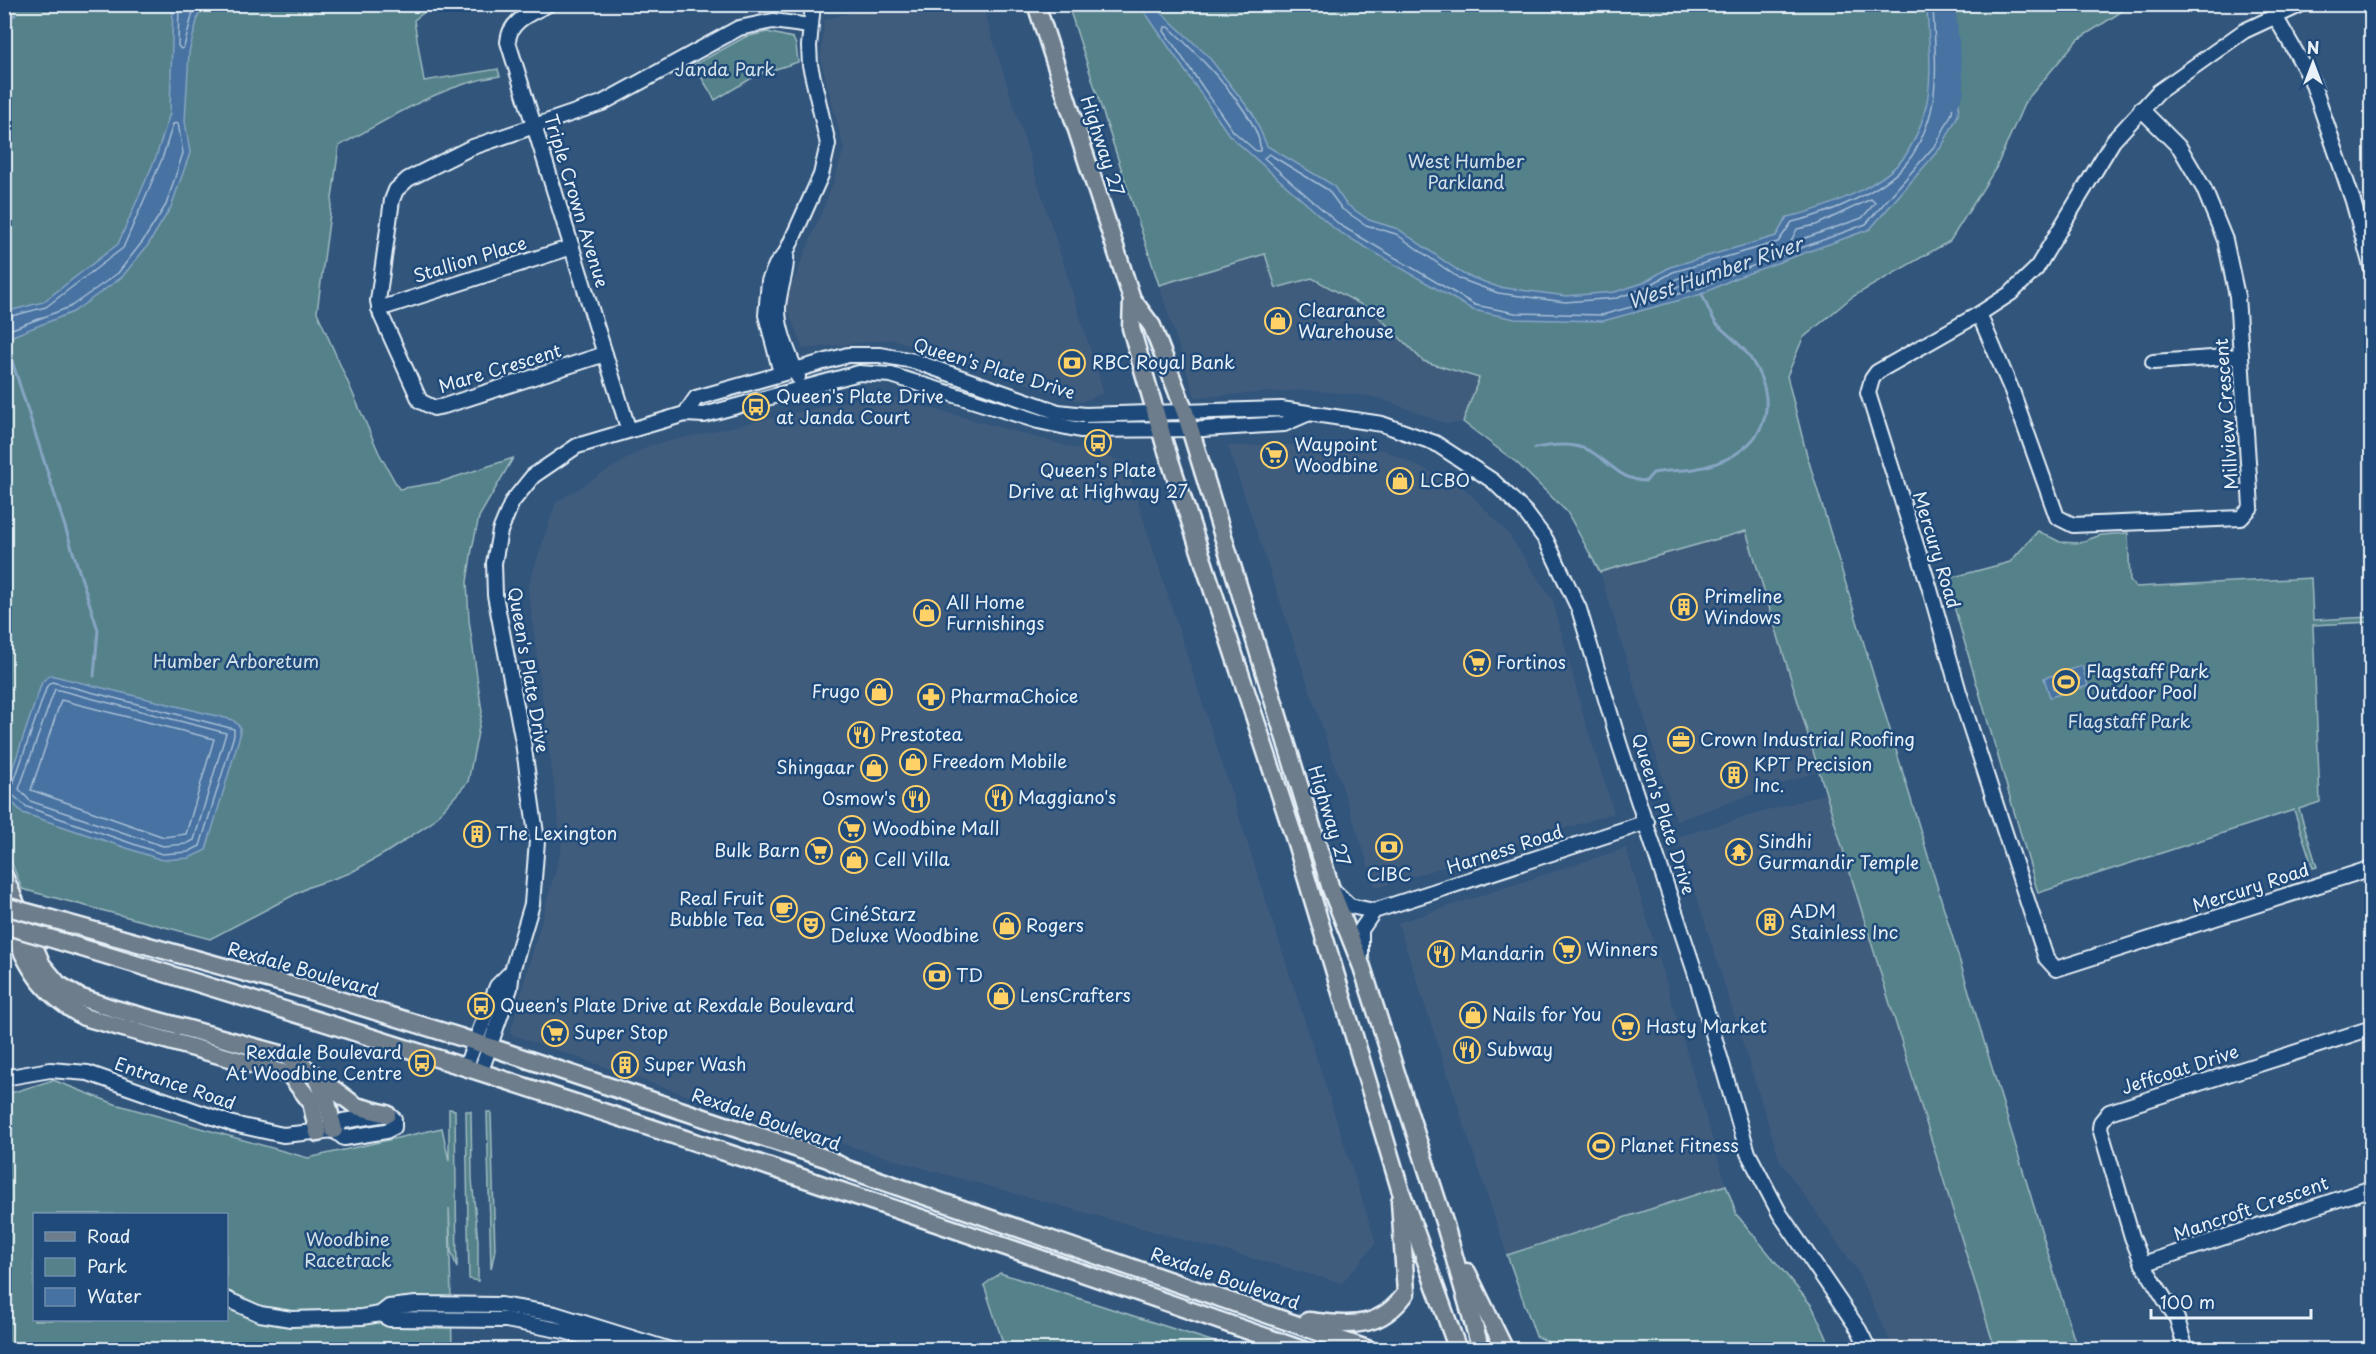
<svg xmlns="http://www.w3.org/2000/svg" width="2376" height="1354" font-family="'Playpen Sans',sans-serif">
<rect width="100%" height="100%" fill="#32557c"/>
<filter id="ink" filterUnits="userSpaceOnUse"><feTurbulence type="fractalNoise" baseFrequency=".0167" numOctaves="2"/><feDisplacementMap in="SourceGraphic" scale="12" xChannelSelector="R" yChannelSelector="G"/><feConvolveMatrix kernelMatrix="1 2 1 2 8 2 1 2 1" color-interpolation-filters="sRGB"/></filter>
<g filter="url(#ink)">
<!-- built -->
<g fill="#405c7d">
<polygon points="878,5 982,5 1104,393 1081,402 893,339 803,349 785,302 831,189 844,149 821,60 824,20"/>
<polygon points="1265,254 1373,311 1423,361 1479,379 1463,422 1447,424 1379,398 1360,395 1304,390 1195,397 1159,285"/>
<polygon points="879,394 1125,462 1376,1243 1342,1283 926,1169 727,1109 510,1034 562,847 528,587 556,502 648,446"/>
<polygon points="1345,444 1384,450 1464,488 1507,532 1553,601 1584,718 1614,813 1376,888 1228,446"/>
<polygon points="1746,531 1819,771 1676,821 1600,572"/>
<polygon points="1827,793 1995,1349 1894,1349 1856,1269 1780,1161 1678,837"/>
<polygon points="1626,848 1726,1185 1507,1255 1398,923"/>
</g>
<!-- green -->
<g fill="#55828a" stroke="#9ebac1" stroke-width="1.5" fill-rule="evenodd">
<path d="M4,5H434L414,20L424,81L498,69L500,76C441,84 391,118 339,146L317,312L379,453L399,489L440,482L513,458L479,517L472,549L467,582L469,620L482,712L468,782L431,823L387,852L350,873L309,887L210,939L22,889L5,846Z"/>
<polygon points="1068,5 2132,5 2077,40 2025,102 1996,168 1950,241 1852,297 1803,338 1787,376 1806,452 2077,1349 1995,1349 1746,531 1600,572 1567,512 1517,463 1463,422 1479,378 1423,361 1373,311 1312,278 1276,288 1265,254 1159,285"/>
<polygon points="767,32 793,38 796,45 798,62 757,75 715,100 694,65 745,37"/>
<polygon points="2038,531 2060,542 2078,543 2101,535 2128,533 2130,581 2135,587 2311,578 2313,620 2371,617 2371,622 2313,625 2320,802 2299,809 2317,867 2313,868 2294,810 2038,893 1946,579 2010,562"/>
<path d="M53,1080L115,1104L308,1158L442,1128L449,1161V1109L455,1110L457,1268L451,1251L449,1208L452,1349H5L4,1095ZM34,1214H226V1320H34Z"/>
<polygon points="466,1111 471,1111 472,1179 478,1241 478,1281 469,1279"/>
<polygon points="487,1112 491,1112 495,1250 491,1269"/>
<polygon points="1726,1185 1737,1215 1812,1306 1832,1349 1565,1350 1536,1336 1507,1255"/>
<polygon points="1000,1273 1236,1349 1005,1349 984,1285"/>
</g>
<!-- water -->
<g fill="#4672a1" stroke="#87a5c4" stroke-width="1.5">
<polygon points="173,5 201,5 189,52 185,121 190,153 171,207 148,245 122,277 73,312 5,339 5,312 43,302 118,244 156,157 170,113"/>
<path d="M1140,5H1153L1208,56L1253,114L1267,146L1333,185L1346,204L1369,220L1398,229L1463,274L1498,287L1566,296L1615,292L1643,283L1670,267L1776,236L1787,217C1821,211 1888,184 1907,153C1914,141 1922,124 1925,110C1934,78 1928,38 1927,5H1950C1948,36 1940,58 1961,83L1958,115L1942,146L1870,229L1733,279L1702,294L1603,321L1515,319L1473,310L1336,230L1229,135Z"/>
<polygon points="2082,666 2088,686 2050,697 2044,678"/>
<polygon points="50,675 233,720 240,727 240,735 206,850 189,858 162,860 23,813 5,795 5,791 42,682"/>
</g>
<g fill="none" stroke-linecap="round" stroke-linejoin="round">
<!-- shore -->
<g stroke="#a7bed5" stroke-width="1.5">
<polyline points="179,4 178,46 181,49 184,47 195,4"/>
<path d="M1933,4C1934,38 1939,78 1931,111C1928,124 1919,146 1911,157C1890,189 1828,214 1792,222L1778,242L1673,272L1645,288L1617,298L1565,302L1498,293L1460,279L1396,234L1366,225L1342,209L1328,190L1269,154L1264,158L1340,225L1475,305L1515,313L1602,315L1700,288L1731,274L1866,224L1937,143L1952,113L1955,85C1935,58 1942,37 1944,4"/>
<path d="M1165,27H1169C1192,49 1264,119 1260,151H1256L1233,131L1164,31Z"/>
<polygon points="1871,199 1875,203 1862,218 1794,242 1791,241 1797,229 1816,225"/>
<polygon points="1709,269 1712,271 1712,274 1671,289 1668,287 1676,279"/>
<polyline points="4,318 46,307 123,248 162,159 173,124 178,123 183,153 166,205 143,241 118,273 70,307 4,332"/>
<polygon points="2076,675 2080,679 2078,683 2056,689 2053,688 2054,682"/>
<polygon points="52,682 234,729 234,735 200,846 188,852 162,854 27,807 10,793 47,686"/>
<polygon points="55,689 226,733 194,840 186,844 163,846 30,801 19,789"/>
<polygon points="61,700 214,739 186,834 164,837 31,790"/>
</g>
<!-- stream -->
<g stroke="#87a5c4" stroke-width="3">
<polyline points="4,18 15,15"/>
<polyline points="5,339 98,630 94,676"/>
<path d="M1535,448C1552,445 1573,442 1590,451C1610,462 1621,481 1646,481L1653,473C1667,470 1680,471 1694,469C1755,458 1787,416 1751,359C1743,345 1727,335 1716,323C1710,315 1706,303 1702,294"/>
</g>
<!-- river -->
<polyline stroke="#4672a1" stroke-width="20" points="1945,4 1954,90 1951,98"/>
<defs>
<g id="minor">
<path d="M549,4C532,13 509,20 508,42L628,428"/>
<polyline points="2302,4 2244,31 2158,92 2113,141 2036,269 2011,293 1979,314 1877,372 1872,379 1868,393 1929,586 1959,692 2046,958 2056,969 2372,868"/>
<polyline points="2275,16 2311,79 2353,201 2372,270"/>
<path d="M786,253C788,272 778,290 778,309C778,332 790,356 798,377"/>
<polyline points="379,309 572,247"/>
<polyline points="1979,314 2012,391 2057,517 2073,525 2241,518 2251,507 2237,296 2225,240 2204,189 2180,148 2141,109"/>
<polyline points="605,354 444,406 434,408 420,401 381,315 378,301 392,200 396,190 408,179 470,148 602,103 739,28 773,21 810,26"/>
<polyline points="2153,362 2241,356"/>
<polyline points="781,373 766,315 769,281 776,265 786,253 821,175 828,144 810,65 809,46 813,4"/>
<polyline points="685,414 696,398 848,355 880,355 914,361 1058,412 1085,415 1281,409 1382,424 1435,443 1493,481 1525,512 1546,540 1579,609 1620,746 1695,972 1748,1153 1780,1214 1859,1330 1869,1350"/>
<polyline points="1332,889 1350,906 1374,911"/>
<polyline points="1361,956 1361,930 1374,911 1647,822"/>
<polyline points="466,1066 497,986 512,971"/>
<polyline points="481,1071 510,988 512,971 532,904 537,841 523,742 495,595 494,563 500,531 512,502 533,476 577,446 685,414 704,415 859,373 891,375 1038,421 1080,430 1203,429 1284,424 1307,414"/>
<polyline points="4,1078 50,1070 88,1073 233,1124 283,1135 334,1130 343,1121 387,1114 394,1119 394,1127 386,1131 344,1138 334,1130"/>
<polyline points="2143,1264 2372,1188"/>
<polyline points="226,1299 260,1314 291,1319 362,1317 380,1314 389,1307 416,1304 500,1305 555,1314 671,1350"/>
<polyline points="380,1314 389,1319 506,1320 564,1331 627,1350"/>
<polyline points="2186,1350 2177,1319 2143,1264 2132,1237 2100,1128 2101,1122 2109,1112 2372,1028"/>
<polyline points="2371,1350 2372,1349"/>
</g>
<g id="major">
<polyline points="1036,4 1132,299 1152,326 1185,412 1331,889 1362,967 1445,1225 1481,1350"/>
<polyline points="1132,299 1131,328 1165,445 1296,843 1400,1189 1458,1350"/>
<polyline points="4,876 42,965 58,984 79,997 115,1009 284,1055 301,1065 356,1106 387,1114"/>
<path d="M4,911C27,962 34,988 84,1017L290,1075L311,1102L318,1133"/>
<polyline points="41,916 300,988 460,1037 828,1159 847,1169 1370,1350"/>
<path d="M49,938C470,1064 888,1204 1303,1350"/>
<polyline points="316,1078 327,1102 334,1130"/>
<polyline points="1467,1272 1505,1350"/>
<path d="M1308,1321C1350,1325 1379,1331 1406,1293L1400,1201"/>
</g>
</defs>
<!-- minor casing -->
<use href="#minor" stroke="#e8f1f8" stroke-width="18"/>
<!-- major casing -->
<use href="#major" stroke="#e8f1f8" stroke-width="21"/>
<!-- minor -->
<use href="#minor" stroke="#1f4a7a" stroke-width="14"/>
<!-- major -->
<use href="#major" stroke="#6d7d8c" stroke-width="16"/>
<defs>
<g id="major-bridge">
<polyline points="4,906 41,916"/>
<polyline points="4,925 49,938"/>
</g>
</defs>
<!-- major-bridge casing -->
<use href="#major-bridge" stroke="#e8f1f8" stroke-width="21" stroke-linecap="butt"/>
<!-- major-bridge -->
<use href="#major-bridge" stroke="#6d7d8c" stroke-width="16"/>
</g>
</g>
<!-- icons -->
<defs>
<symbol id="shop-ring" viewBox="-11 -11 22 22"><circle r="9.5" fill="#1f4a7a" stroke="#ffd166" stroke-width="1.5"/><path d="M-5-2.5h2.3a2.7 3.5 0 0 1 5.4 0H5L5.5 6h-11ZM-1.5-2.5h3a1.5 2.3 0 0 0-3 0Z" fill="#ffd166"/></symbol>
<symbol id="bank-ring" viewBox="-11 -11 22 22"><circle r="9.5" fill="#1f4a7a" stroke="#ffd166" stroke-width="1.5"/><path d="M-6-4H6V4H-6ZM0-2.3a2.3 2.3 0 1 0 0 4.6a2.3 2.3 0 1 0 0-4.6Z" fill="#ffd166"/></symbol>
<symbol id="bus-ring" viewBox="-11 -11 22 22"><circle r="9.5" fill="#1f4a7a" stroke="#ffd166" stroke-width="1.5"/><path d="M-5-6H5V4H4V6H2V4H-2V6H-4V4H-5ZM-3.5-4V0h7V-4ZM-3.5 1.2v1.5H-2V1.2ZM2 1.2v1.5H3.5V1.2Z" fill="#ffd166"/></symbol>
<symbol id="supermarket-ring" viewBox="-11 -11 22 22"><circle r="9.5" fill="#1f4a7a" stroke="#ffd166" stroke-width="1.5"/><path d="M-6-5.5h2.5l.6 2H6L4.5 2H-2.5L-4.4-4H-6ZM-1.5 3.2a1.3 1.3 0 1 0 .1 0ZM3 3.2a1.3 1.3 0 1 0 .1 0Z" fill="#ffd166"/></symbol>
<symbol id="building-ring" viewBox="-11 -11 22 22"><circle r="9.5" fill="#1f4a7a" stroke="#ffd166" stroke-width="1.5"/><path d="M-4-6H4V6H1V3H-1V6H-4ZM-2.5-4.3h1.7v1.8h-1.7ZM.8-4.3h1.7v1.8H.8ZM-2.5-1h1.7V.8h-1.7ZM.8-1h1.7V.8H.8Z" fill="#ffd166"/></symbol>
<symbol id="stadium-ring" viewBox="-11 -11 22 22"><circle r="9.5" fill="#1f4a7a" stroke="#ffd166" stroke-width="1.5"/><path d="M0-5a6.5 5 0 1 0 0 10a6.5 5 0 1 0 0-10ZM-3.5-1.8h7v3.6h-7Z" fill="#ffd166"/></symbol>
<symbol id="pharmacy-ring" viewBox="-11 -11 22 22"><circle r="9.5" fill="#1f4a7a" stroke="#ffd166" stroke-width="1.5"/><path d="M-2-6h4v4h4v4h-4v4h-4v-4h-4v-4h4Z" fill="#ffd166"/></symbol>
<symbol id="restaurant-ring" viewBox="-11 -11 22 22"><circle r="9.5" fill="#1f4a7a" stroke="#ffd166" stroke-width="1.5"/><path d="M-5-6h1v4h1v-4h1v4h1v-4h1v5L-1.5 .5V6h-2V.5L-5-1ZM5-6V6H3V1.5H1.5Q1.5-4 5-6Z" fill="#ffd166"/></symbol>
<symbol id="office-ring" viewBox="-11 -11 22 22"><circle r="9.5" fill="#1f4a7a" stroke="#ffd166" stroke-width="1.5"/><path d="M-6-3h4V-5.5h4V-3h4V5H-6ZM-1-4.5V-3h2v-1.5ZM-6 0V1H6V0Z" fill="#ffd166"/></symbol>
<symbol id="temple-ring" viewBox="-11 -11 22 22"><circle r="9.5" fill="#1f4a7a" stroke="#ffd166" stroke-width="1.5"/><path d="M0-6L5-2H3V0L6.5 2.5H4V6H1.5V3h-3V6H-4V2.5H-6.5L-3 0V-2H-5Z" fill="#ffd166"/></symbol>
<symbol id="cafe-ring" viewBox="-11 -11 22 22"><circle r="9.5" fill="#1f4a7a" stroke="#ffd166" stroke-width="1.5"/><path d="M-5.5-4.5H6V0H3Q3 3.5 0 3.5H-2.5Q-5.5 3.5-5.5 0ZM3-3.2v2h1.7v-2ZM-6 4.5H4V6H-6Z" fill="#ffd166"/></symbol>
<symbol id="theatre-ring" viewBox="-11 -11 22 22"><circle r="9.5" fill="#1f4a7a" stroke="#ffd166" stroke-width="1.5"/><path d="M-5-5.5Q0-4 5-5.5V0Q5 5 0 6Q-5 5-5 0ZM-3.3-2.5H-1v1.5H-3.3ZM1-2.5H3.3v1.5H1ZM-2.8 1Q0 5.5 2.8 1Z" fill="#ffd166"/></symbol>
</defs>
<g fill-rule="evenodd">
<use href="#shop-ring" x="1263" y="306" width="30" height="30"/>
<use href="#bank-ring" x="1057" y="348" width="30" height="30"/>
<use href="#bus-ring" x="741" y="392" width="30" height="30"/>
<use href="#bus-ring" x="1083" y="428" width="30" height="30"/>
<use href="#supermarket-ring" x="1259" y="440" width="30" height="30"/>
<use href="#shop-ring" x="1385" y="466" width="30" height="30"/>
<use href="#building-ring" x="1669" y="592" width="30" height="30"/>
<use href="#shop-ring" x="912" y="598" width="30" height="30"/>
<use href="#supermarket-ring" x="1462" y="648" width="30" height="30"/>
<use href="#stadium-ring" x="2051" y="667" width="30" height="30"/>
<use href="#shop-ring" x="864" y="677" width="30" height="30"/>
<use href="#pharmacy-ring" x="916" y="682" width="30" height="30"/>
<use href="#restaurant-ring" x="846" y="720" width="30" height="30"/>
<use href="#office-ring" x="1666" y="725" width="30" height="30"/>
<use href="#shop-ring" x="898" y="747" width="30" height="30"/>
<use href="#shop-ring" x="859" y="753" width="30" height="30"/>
<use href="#building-ring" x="1719" y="760" width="30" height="30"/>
<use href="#restaurant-ring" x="984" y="783" width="30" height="30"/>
<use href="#restaurant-ring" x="901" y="784" width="30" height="30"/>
<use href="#supermarket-ring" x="837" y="814" width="30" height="30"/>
<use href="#building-ring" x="462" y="819" width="30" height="30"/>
<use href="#bank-ring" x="1374" y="832" width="30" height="30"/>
<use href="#supermarket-ring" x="804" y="836" width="30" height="30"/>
<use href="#temple-ring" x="1724" y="837" width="30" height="30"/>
<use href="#shop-ring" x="839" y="845" width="30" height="30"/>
<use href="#cafe-ring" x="769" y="894" width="30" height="30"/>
<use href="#building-ring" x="1755" y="907" width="30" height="30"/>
<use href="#theatre-ring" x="796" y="910" width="30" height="30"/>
<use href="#shop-ring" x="992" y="911" width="30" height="30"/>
<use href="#supermarket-ring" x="1552" y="935" width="30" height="30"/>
<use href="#restaurant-ring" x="1426" y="939" width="30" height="30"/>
<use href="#bank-ring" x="922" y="961" width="30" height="30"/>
<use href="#shop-ring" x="986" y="981" width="30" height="30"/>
<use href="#bus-ring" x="466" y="991" width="30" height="30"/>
<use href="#shop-ring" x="1458" y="1000" width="30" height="30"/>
<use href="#supermarket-ring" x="1611" y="1012" width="30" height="30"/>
<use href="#supermarket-ring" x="540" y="1018" width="30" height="30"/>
<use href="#restaurant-ring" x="1452" y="1035" width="30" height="30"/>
<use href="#bus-ring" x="407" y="1048" width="30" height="30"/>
<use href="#building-ring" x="610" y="1050" width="30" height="30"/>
<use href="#stadium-ring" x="1586" y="1131" width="30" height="30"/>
</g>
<g text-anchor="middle" stroke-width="5" stroke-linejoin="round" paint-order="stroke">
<!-- park labels -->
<g font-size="18" fill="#d2e0e8" stroke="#1f4a7a">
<text x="725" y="76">Janda Park</text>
<text x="1466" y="168">West Humber<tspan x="1466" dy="21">Parkland</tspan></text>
<text x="236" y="668">Humber Arboretum</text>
<text x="2129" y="728">Flagstaff Park</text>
<text x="348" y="1246">Woodbine<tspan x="348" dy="21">Racetrack</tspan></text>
</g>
<!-- street labels -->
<g font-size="18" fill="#e8f1f8" stroke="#1f4a7a">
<text transform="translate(1102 146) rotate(72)" y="6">Highway 27</text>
<text transform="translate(576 201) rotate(73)" y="6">Triple Crown Avenue</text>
<text transform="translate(470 260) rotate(-17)" y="6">Stallion Place</text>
<text transform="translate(500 369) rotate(-17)" y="6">Mare Crescent</text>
<text transform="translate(994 369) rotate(17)" y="6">Queen's Plate Drive</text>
<text transform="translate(2227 414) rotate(-94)" y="6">Millview Crescent</text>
<text transform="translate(1936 550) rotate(73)" y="6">Mercury Road</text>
<text transform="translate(528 670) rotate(80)" y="6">Queen's Plate Drive</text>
<text transform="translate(1663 814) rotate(72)" y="6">Queen's Plate Drive</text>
<text transform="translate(1329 816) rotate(73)" y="6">Highway 27</text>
<text transform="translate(1505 850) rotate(-18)" y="6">Harness Road</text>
<text transform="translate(2251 888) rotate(-18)" y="6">Mercury Road</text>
<text transform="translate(303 970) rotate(16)" y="6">Rexdale Boulevard</text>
<text transform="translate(2180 1070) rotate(-18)" y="6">Jeffcoat Drive</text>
<text transform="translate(175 1084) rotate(19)" y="6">Entrance Road</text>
<text transform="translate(766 1120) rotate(19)" y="6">Rexdale Boulevard</text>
<text transform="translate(2251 1209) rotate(-19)" y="6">Mancroft Crescent</text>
<text transform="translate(1225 1279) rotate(19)" y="6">Rexdale Boulevard</text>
</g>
<!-- poi labels -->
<g font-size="18" fill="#e8f1f8" stroke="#1f4a7a" text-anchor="start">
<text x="1298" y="317">Clearance<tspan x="1298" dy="21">Warehouse</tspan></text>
<text x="1092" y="369">RBC Royal Bank</text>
<text x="776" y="403">Queen's Plate Drive<tspan x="776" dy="21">at Janda Court</tspan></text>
<text x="1294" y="451">Waypoint<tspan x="1294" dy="21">Woodbine</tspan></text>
<text x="1098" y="477" text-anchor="middle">Queen's Plate<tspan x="1098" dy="21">Drive at Highway 27</tspan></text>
<text x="1420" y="487">LCBO</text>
<text x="1704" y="603">Primeline<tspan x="1704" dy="21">Windows</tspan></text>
<text x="946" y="609">All Home<tspan x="946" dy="21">Furnishings</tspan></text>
<text x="1496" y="669">Fortinos</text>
<text x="2086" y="678">Flagstaff Park<tspan x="2086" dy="21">Outdoor Pool</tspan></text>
<text x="860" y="698" text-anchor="end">Frugo</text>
<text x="950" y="703">PharmaChoice</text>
<text x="880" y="741">Prestotea</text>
<text x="1700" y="746">Crown Industrial Roofing</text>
<text x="932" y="768">Freedom Mobile</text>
<text x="1754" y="771">KPT Precision<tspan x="1754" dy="21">Inc.</tspan></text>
<text x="854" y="774" text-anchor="end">Shingaar</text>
<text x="1018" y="804">Maggiano's</text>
<text x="896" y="805" text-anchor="end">Osmow's</text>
<text x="872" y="835">Woodbine Mall</text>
<text x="496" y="840">The Lexington</text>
<text x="1758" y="848">Sindhi<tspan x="1758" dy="21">Gurmandir Temple</tspan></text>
<text x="800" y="857" text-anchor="end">Bulk Barn</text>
<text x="874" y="866">Cell Villa</text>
<text x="1389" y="881" text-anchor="middle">CIBC</text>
<text x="764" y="905" text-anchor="end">Real Fruit<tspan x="764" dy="21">Bubble Tea</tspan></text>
<text x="1790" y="918">ADM<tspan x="1790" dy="21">Stainless Inc</tspan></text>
<text x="830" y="921">CinéStarz<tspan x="830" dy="21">Deluxe Woodbine</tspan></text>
<text x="1026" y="932">Rogers</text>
<text x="1586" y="956">Winners</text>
<text x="1460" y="960">Mandarin</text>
<text x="956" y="982">TD</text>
<text x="1020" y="1002">LensCrafters</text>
<text x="500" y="1012">Queen's Plate Drive at Rexdale Boulevard</text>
<text x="1492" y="1021">Nails for You</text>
<text x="1646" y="1033">Hasty Market</text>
<text x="574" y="1039">Super Stop</text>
<text x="1486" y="1056">Subway</text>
<text x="402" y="1059" text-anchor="end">Rexdale Boulevard<tspan x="402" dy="21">At Woodbine Centre</tspan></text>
<text x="644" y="1071">Super Wash</text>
<text x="1620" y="1152">Planet Fitness</text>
</g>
<!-- water labels -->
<g font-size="20" font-style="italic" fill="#d0deeb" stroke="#1f4a7a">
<text transform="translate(1715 273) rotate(-19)" y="7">West Humber River</text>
</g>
</g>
<!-- margin -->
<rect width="2376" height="1354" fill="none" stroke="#1f4a7a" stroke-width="24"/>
<rect x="12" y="12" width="2352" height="1330" fill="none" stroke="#e8f1f8" stroke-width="2" filter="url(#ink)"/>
<!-- legend -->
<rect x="33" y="1213" width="195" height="108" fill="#1f4a7a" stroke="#6f8dac" stroke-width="1.5"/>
<rect x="45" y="1232" width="30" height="9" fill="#6d7d8c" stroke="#6f8dac" stroke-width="1.5"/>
<text x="87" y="1243" font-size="18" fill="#e8f1f8">Road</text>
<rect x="45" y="1258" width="30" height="18" fill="#55828a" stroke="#6f8dac" stroke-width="1.5"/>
<text x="87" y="1273" font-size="18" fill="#e8f1f8">Park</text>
<rect x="45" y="1288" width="30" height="18" fill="#4672a1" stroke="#6f8dac" stroke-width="1.5"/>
<text x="87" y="1303" font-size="18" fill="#e8f1f8">Water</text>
<!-- north arrow -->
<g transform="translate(2313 63)" stroke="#1f4a7a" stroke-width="4.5" paint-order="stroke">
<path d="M0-4.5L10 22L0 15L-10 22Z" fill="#e8f1f8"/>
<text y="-9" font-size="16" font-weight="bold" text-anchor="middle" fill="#e8f1f8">N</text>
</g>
<!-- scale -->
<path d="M2151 1309v9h160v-9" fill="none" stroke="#e8f1f8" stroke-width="3"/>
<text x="2160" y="1309" font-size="18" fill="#e8f1f8" stroke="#1f4a7a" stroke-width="4.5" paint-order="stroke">100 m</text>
</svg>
